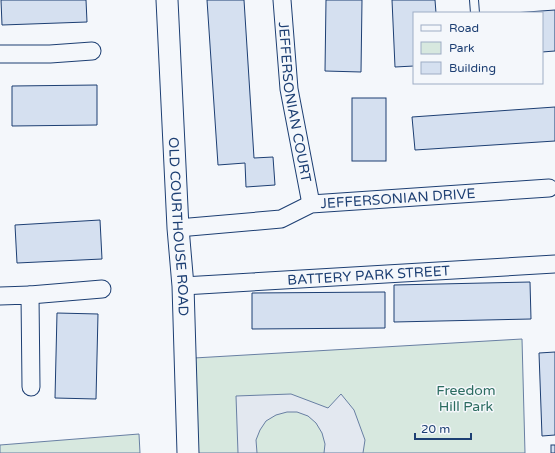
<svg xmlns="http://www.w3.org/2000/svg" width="555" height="453" font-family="'Varela Round',sans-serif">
<rect width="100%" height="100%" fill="#f4f7fb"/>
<!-- green -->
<g fill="#d7e8df" stroke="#687fa3">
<polygon points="522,339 525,453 198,453 194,358"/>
<polygon points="139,434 140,453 0,453 0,445"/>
</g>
<!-- parking -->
<polygon fill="#e3e8f0" stroke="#687fa3" points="291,394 328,408 341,394 354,410 365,440 363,453 324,453 325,444 322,433 316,423 308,416 297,412 287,412 276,415 266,421 260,430 256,440 257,453 238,453 236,396"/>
<!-- building -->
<g fill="#d5e0f0" stroke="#1d3f73">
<polygon points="1,0 86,0 87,22 2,25"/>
<polygon points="207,0 244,0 254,158 273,157 275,185 246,187 245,163 218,165"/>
<polygon points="326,0 362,0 361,72 325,71"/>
<polygon points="392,0 435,0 436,13 414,13 414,66 395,67"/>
<polygon points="555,10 555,51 542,52 542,13 513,13"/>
<polygon points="97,85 97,125 12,126 12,86"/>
<rect x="352" y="98" width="34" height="63"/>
<polygon points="555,107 555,141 415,150 412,117"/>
<polygon points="100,220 102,259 17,263 15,225"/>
<polygon points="530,282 531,319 394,322 394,285"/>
<polygon points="385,292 385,328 252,329 252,293"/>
<polygon points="57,313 98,314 96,399 55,398"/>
<polygon points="555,352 555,435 542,436 539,353"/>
<rect x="551" y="445" width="4" height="8"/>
</g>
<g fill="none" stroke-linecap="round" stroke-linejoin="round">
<defs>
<polyline id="service" points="474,0 475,13"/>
<g id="minor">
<path id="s1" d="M282,0L289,89L311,204"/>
<polyline points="0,54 50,54 92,51"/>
<path id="s2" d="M178,228L281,219L311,204L549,188"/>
<path id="s3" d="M183,286L555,264"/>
<polyline points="30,295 102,289"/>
<polyline points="0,296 30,295 31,387"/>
</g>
<g id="tertiary">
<path id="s4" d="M167,0L178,228L183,286L188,453"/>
</g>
</defs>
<!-- service casing -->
<use href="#service" stroke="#1d3f73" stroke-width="10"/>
<!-- minor casing -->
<use href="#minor" stroke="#1d3f73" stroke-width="19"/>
<!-- tertiary casing -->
<use href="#tertiary" stroke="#1d3f73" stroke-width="23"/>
<!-- service -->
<use href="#service" stroke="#f4f7fb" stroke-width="8"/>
<!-- minor -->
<use href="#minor" stroke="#f4f7fb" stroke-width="17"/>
<!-- tertiary -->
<use href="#tertiary" stroke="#f4f7fb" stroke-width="21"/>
</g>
<g text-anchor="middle" stroke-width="3" stroke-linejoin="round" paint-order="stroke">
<!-- street labels -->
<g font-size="14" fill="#1d3f73" stroke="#f4f7fb">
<text dy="5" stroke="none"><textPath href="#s1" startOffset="103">JEFFERSONIAN COURT</textPath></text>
<text dy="5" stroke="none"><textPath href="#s2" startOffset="224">JEFFERSONIAN DRIVE</textPath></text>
<text dy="5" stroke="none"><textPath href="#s4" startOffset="227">OLD COURTHOUSE ROAD</textPath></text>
<text dy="5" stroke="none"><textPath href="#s3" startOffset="186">BATTERY PARK STREET</textPath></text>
</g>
<!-- park labels -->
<g font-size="14" fill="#2c6c60" stroke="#f4f7fb">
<text x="466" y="395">Freedom<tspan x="466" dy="16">Hill Park</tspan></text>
</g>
</g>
<!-- legend -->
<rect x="413" y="12" width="130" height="72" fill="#f4f7fb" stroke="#9eadc5"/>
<rect x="421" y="25" width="20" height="6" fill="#f4f7fb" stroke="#9eadc5"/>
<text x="449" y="32" font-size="12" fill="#1d3f73">Road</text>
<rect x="421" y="42" width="20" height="12" fill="#d7e8df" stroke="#9eadc5"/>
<text x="449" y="52" font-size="12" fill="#1d3f73">Park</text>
<rect x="421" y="62" width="20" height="12" fill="#d5e0f0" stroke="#9eadc5"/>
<text x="449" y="72" font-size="12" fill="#1d3f73">Building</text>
<!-- scale -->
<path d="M415 433v6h56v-6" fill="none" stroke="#1d3f73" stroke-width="2"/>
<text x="421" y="433" font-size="12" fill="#1d3f73" stroke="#f4f7fb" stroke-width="3" paint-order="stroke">20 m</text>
</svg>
